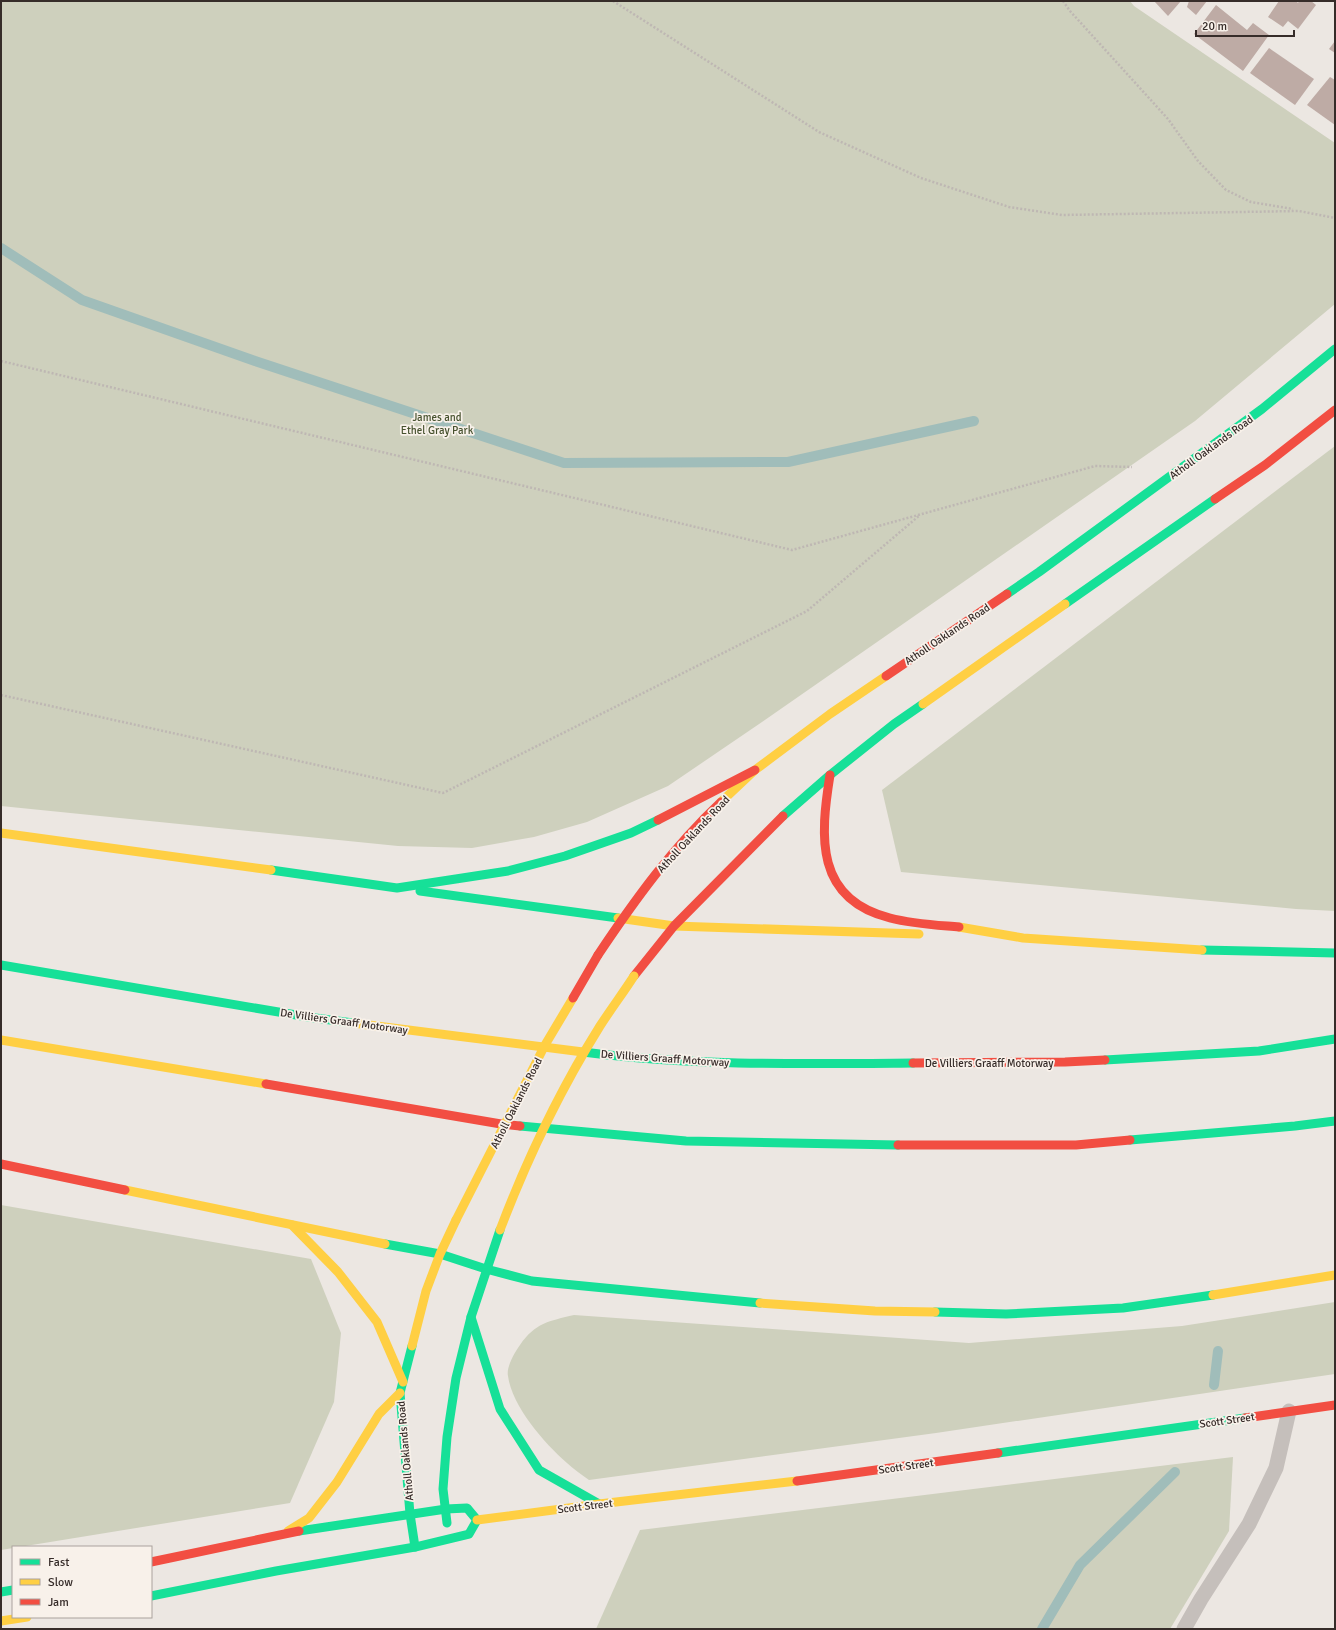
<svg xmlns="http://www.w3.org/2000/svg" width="1336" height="1630" font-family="Signika,sans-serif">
<rect width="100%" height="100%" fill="#ece7e2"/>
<!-- green -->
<g fill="#ced0bd">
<polygon points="1,1 1130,1 1134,6 1335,143 1335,304 1195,421 762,722 668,786 587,822 534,837 472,848 398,846 1,806"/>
<polygon points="1335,446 1335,911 1296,909 901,872 882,790"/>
<polygon points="1,1205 311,1259 341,1333 334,1402 290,1503 1,1550"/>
<path d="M1335,1302V1374L936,1433L589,1480C581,1474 573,1469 567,1463C544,1443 512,1406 508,1376C506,1367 515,1352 520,1345C535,1323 549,1321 574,1315L969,1343L1182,1326Z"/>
<polygon points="1233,1457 1229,1531 1170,1629 596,1629 640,1530"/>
</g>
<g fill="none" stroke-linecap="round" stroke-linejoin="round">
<!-- stream -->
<g stroke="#a0bdba" stroke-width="10">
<polyline points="1,248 82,300 255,361 564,463 788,462 974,421"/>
<polyline points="1214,1385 1218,1351"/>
<polyline points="1042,1629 1080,1565 1175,1472"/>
</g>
</g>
<!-- building -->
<g fill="#beaba5">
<polygon points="1154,1 1181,1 1168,16"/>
<polygon points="1189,1 1207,1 1196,15 1187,7"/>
<polygon points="1279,1 1296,1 1298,3 1299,1 1311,1 1316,5 1298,29 1288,21 1283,27 1268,17"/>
<polygon points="1216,5 1247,30 1253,23 1269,35 1243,71 1194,34"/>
<polygon points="1335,41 1335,53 1329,49"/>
<polygon points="1269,48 1314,79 1295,105 1250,73"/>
<polygon points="1330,77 1335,80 1335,125 1307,105"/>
</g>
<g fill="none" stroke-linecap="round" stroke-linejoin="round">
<!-- path -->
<g stroke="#beb7b3" stroke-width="2.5" stroke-dasharray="2 2" stroke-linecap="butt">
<polyline points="613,1 819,132 921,178 1009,207 1062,215 1299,211 1335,218"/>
<polyline points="1063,1 1070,11 1168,119 1198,161 1226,190 1251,202 1293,209"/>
<polyline points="1,361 792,550 1095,466 1132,467"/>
<polyline points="1,695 443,793 807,611 920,515"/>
</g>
<!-- lane -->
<polyline stroke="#c5bfbb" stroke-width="15" points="1184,1629 1201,1599 1249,1524 1276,1468 1289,1411"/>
<!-- fast -->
<g stroke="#16e098" stroke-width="9">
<polyline points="1007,594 1039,572 1262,409 1335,349"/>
<polyline points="1065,604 1215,499"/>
<polyline points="783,816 830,775 894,724 923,704"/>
<polyline points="271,870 397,888 508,871 565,856 631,833 658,820"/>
<polyline points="420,891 618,918"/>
<polyline points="1202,950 1335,953"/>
<polyline points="1,965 308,1017 353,1023"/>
<path d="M583,1052C692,1066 803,1064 913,1063"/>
<polyline points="1105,1060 1259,1051 1335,1039"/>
<polyline points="520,1126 686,1141 898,1145"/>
<polyline points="1130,1140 1295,1126 1335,1121"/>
<polyline points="385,1244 440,1254 486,1269 532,1281 760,1303"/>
<polyline points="935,1312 1006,1314 1123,1308 1213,1295"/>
<polyline points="471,1317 500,1409 539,1470 599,1504"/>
<polyline points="412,1346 400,1393 410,1514 415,1547"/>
<polyline points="998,1453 1245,1418"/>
<polyline points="447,1523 443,1489 447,1437 456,1378 471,1317 500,1230"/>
<polyline points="299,1531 446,1509 467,1508 477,1520"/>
<polyline points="1,1592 13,1590"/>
<polyline points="151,1596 276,1571 415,1547 469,1534 477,1520"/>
</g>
<!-- slow -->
<g stroke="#ffcf43" stroke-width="9">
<polyline points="923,704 1065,604"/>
<polyline points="721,802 755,770 830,714 886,676"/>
<polyline points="1,833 271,870"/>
<polyline points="618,918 674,926 919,934"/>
<polyline points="959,927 1023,938 1202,950"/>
<polyline points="353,1023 583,1052"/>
<polyline points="1,1040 266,1084"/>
<polyline points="125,1190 385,1244"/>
<polyline points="292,1225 338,1272 377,1322 403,1382"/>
<polyline points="1213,1295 1335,1275"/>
<polyline points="760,1303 875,1311 935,1312"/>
<polyline points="412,1346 426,1291 440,1254 456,1220"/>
<polyline points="477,1520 599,1504 797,1481"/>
<polyline points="288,1531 309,1518 337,1482 379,1414 400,1393"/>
<polyline points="1,1621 27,1617"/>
</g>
<!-- jam -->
<g stroke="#f24e42" stroke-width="9">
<polyline points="1215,499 1265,465 1335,410"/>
<polyline points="886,676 1007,594"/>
<path d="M830,775C820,837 815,899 890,918C913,924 936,925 959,927"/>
<polyline points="658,820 755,770"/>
<path d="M598,955C634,901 673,847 721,802"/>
<polyline points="634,976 674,926 783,816"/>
<polyline points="913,1063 1065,1062 1105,1060"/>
<polyline points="266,1084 501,1124 520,1126"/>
<polyline points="898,1145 1076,1145 1130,1140"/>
<polyline points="1,1164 125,1190"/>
<polyline points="1245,1418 1335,1405"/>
<polyline points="797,1481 998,1453"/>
<polyline points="151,1562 299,1531"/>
</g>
<!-- slow-bridge -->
<g stroke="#ffcf43" stroke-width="9">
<polyline points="456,1220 545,1045 573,998"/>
<path d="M500,1230C527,1159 560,1090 600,1026C611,1009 623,993 634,976"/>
</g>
<!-- jam-bridge -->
<polyline stroke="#f24e42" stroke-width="9" points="573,998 598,955"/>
</g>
<g text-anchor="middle" stroke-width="3.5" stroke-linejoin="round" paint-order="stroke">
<!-- park labels -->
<g font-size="11" fill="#47522f" stroke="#f8f1ea">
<text x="437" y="421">James and<tspan x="437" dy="13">Ethel Gray Park</tspan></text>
</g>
<!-- street labels -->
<g font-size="11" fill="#362c29" stroke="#f8f1ea">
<text transform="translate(1211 447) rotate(-36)" y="4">Atholl Oaklands Road</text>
<text transform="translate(947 634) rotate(-34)" y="4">Atholl Oaklands Road</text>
<text transform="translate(693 834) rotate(-47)" y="4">Atholl Oaklands Road</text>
<text transform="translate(344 1021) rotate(8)" y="4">De Villiers Graaff Motorway</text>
<text transform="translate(665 1058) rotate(4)" y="4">De Villiers Graaff Motorway</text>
<text x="989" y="1067">De Villiers Graaff Motorway</text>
<text transform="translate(516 1103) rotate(-63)" y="4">Atholl Oaklands Road</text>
<text transform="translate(1227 1420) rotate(-8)" y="4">Scott Street</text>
<text transform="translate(405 1451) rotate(-95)" y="4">Atholl Oaklands Road</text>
<text transform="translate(906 1466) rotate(-8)" y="4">Scott Street</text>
<text transform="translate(585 1506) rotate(-7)" y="4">Scott Street</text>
</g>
</g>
<!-- border -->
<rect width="1336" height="1630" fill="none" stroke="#362c29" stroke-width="4"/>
<!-- legend -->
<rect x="12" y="1546" width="140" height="72" fill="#f8f1ea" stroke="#aaa29d"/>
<rect x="20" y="1559" width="20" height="6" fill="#16e098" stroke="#aaa29d"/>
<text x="48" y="1566" font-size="12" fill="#362c29">Fast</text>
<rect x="20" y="1579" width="20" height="6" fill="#ffcf43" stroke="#aaa29d"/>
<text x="48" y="1586" font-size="12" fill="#362c29">Slow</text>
<rect x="20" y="1599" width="20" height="6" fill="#f24e42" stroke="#aaa29d"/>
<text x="48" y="1606" font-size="12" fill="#362c29">Jam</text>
<!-- scale -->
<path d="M1196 30v6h98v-6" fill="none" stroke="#362c29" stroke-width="2"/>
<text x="1202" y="30" font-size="12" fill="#362c29" stroke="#f8f1ea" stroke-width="3" paint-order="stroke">20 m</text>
</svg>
